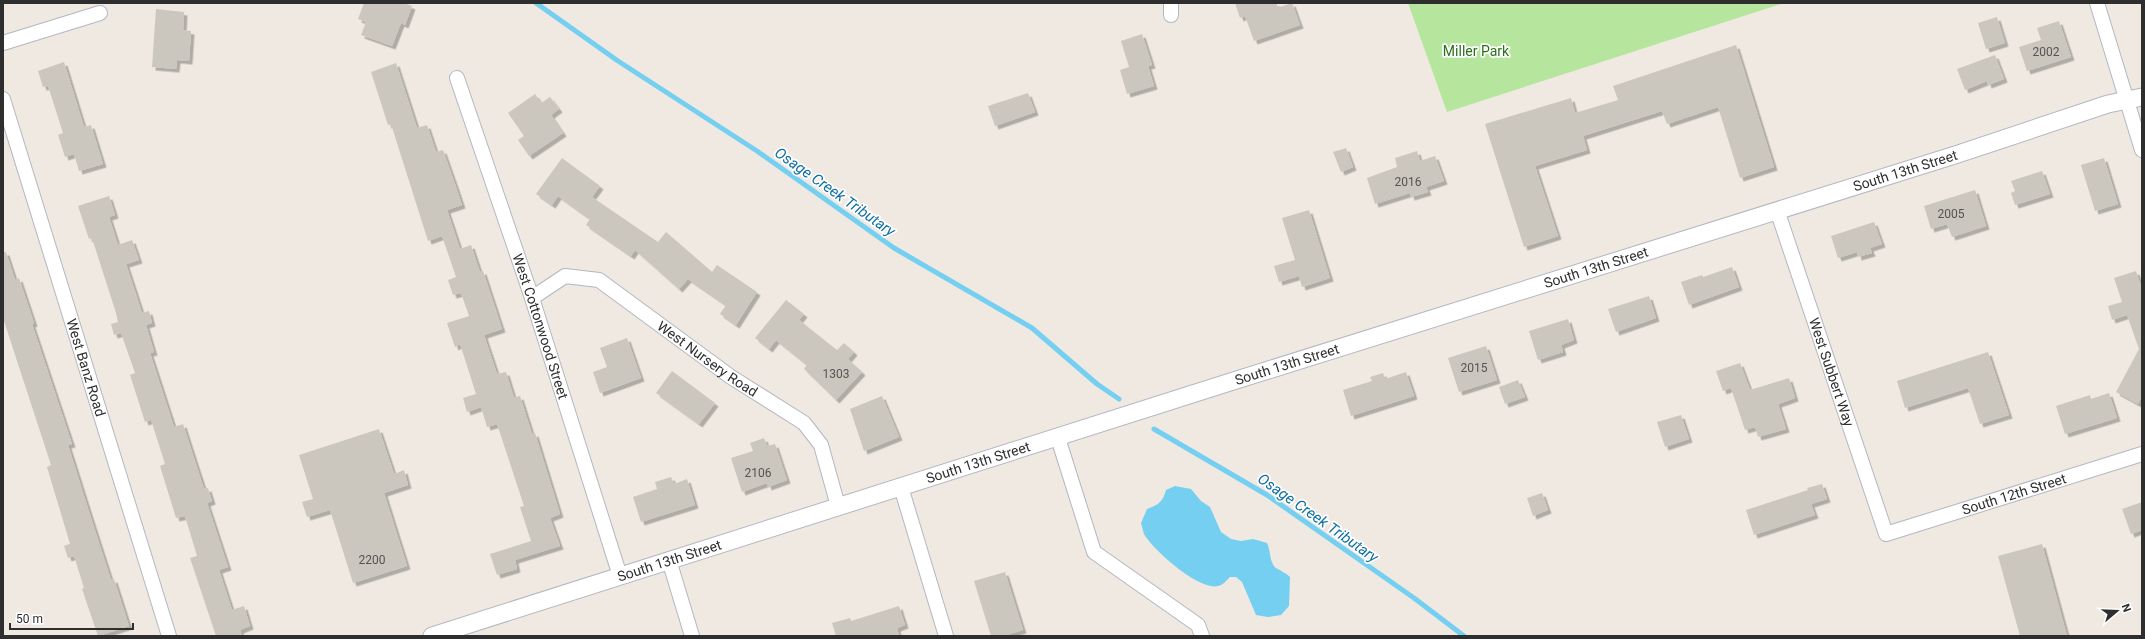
<svg xmlns="http://www.w3.org/2000/svg" width="2145" height="639" font-family="Roboto,sans-serif">
<defs>
<filter id="shadow"><feDropShadow dx="3.5" dy="3.5" stdDeviation="0" flood-color="#0004"/></filter>
</defs>
<rect width="100%" height="100%" fill="#efe9e1"/>
<!-- green -->
<polygon fill="#b6e59e" points="1408,3 1784,3 1447,112"/>
<!-- water -->
<path fill="#75cff0" d="M1175,486L1191,489L1201,501L1210,507L1221,532L1231,539L1241,541L1253,539L1267,543C1271,551 1269,562 1276,568C1281,571 1286,573 1290,577L1289,606L1281,615L1268,617L1256,615L1242,582L1236,577H1230C1226,581 1223,585 1218,586C1199,591 1153,550 1144,534C1143,531 1142,526 1141,523L1147,509C1158,505 1163,502 1166,490Z"/>
<g fill="none" stroke-linecap="round" stroke-linejoin="round">
<!-- stream -->
<g stroke="#75cff0" stroke-width="5">
<polyline points="536,3 618,61 757,151 894,248 1032,328 1097,384 1119,399"/>
<polyline points="1154,429 1267,495 1414,598 1464,636"/>
</g>
</g>
<!-- building -->
<g fill="#cbc7bf" filter="url(#shadow)">
<polygon points="364,3 404,3 412,6 405,25 401,23 392,46 361,35 366,22 358,19"/>
<polygon points="1235,3 1277,3 1277,8 1292,3 1300,25 1254,41 1245,16 1240,18"/>
<polygon points="156,9 184,12 183,30 191,31 189,61 177,60 176,69 152,67"/>
<polygon points="1997,17 2005,43 1986,49 1978,23"/>
<polygon points="2059,21 2071,57 2027,71 2019,47 2041,40 2037,28"/>
<polygon points="1142,34 1152,65 1148,66 1154,86 1127,94 1120,70 1129,67 1121,41"/>
<polygon points="1736,45 1774,167 1740,178 1718,107 1667,124 1662,111 1583,136 1587,150 1535,166 1558,236 1524,247 1485,124 1571,98 1575,113 1618,100 1613,86"/>
<polygon points="1995,55 2004,79 1988,85 1987,81 1965,90 1957,69"/>
<polygon points="64,62 84,127 91,125 103,164 79,171 74,154 65,157 58,135 63,133 48,86 43,87 38,71"/>
<polygon points="396,63 417,128 427,125 436,152 443,150 456,187 462,205 447,210 460,249 471,245 480,272 483,271 502,329 484,335 497,374 506,372 514,398 520,396 532,434 535,433 560,514 550,518 560,546 515,560 517,569 497,575 490,554 531,541 520,507 524,506 497,424 487,427 481,407 467,412 463,398 476,394 460,344 455,347 447,323 469,316 461,293 453,295 448,280 456,277 442,236 428,241 391,124 388,125 371,72"/>
<polygon points="1028,93 1035,112 995,126 988,106"/>
<polygon points="535,94 541,103 550,97 559,109 551,115 563,133 529,156 518,140 524,136 508,113"/>
<polygon points="1346,148 1353,167 1341,172 1333,152"/>
<polygon points="1417,151 1420,161 1435,156 1444,181 1426,187 1428,192 1411,197 1410,193 1375,204 1367,178 1397,167 1395,158"/>
<polygon points="562,158 600,186 592,197 658,242 666,232 712,272 717,265 757,292 736,325 720,314 726,305 688,279 679,289 635,250 631,256 586,225 590,219 558,196 552,205 536,194"/>
<polygon points="2104,158 2118,204 2095,211 2081,165"/>
<polygon points="2042,171 2050,194 2015,205 2011,193 2015,191 2011,181"/>
<polygon points="1975,190 1986,226 1952,237 1947,224 1931,229 1924,206"/>
<polygon points="109,196 115,215 109,217 118,245 132,240 139,260 126,264 142,313 149,311 152,323 146,325 154,352 150,353 174,427 183,424 204,489 208,488 212,501 207,503 228,567 219,570 232,610 244,606 250,626 240,630 242,636 216,636 190,558 197,556 185,516 176,518 160,466 165,464 151,420 145,422 130,375 135,373 121,333 114,335 111,324 118,322 116,313 92,238 89,239 78,206"/>
<polygon points="1309,210 1330,278 1302,287 1299,276 1279,282 1274,266 1295,260 1282,218"/>
<polygon points="1874,222 1882,244 1870,248 1872,253 1858,257 1857,252 1838,258 1831,236"/>
<polygon points="3,252 6,252 15,280 19,278 34,323 32,324 72,444 68,445 91,518 111,580 114,579 129,626 98,636 82,589 84,588 74,556 68,558 64,546 70,544 47,467 51,465 3,318"/>
<polygon points="1732,267 1739,287 1689,305 1681,282 1702,275 1703,277"/>
<polygon points="2136,271 2142,290 2142,396 2138,404 2116,392 2139,349 2127,315 2112,320 2108,306 2122,302 2114,278"/>
<polygon points="1649,296 1656,318 1616,332 1608,309"/>
<polygon points="786,300 804,314 799,320 837,350 844,343 854,352 848,359 862,372 836,400 804,369 807,365 776,340 769,349 755,338"/>
<polygon points="1568,319 1574,340 1561,345 1563,352 1538,360 1529,331"/>
<polygon points="627,338 641,378 600,393 593,372 607,367 600,348"/>
<polygon points="1486,346 1497,380 1459,392 1448,358"/>
<polygon points="1988,352 2009,415 1980,424 1968,388 1905,408 1897,381"/>
<polygon points="1740,363 1750,390 1789,378 1795,398 1778,404 1786,429 1758,437 1755,427 1745,430 1731,388 1723,391 1716,371"/>
<polygon points="672,371 715,403 699,424 656,393"/>
<polygon points="1406,372 1414,396 1351,416 1343,390 1372,381 1370,377 1383,373 1385,379"/>
<polygon points="1518,380 1525,397 1505,404 1499,387"/>
<polygon points="2109,393 2117,418 2065,434 2056,406 2090,395 2091,399"/>
<polygon points="882,396 899,437 864,451 850,409"/>
<polygon points="1681,415 1689,439 1665,447 1657,422"/>
<polygon points="379,429 394,474 404,470 408,485 384,493 407,566 353,583 330,510 307,517 302,502 313,499 299,455"/>
<polygon points="764,438 767,446 775,444 787,480 768,487 767,483 742,492 731,458 753,451 750,443"/>
<polygon points="671,477 674,484 687,479 695,505 641,522 633,497 657,489 655,482"/>
<polygon points="1822,484 1827,499 1811,504 1815,515 1754,535 1746,510 1808,490 1807,488"/>
<polygon points="1542,493 1548,510 1533,516 1527,498"/>
<polygon points="2142,502 2142,530 2131,534 2122,509"/>
<polygon points="2042,544 2067,636 2020,636 1998,556"/>
<polygon points="1005,572 1023,630 1003,636 991,636 974,581"/>
<polygon points="899,606 905,625 897,628 899,636 836,636 832,623 850,618 851,621"/>
</g>
<g fill="none" stroke-linecap="round" stroke-linejoin="round">
<defs>
<g id="minor">
<polyline points="2097,3 2142,150"/>
<polyline points="1171,15 1171,3"/>
<polyline points="3,43 100,13"/>
<path id="s1" d="M457,78L532,298L620,576"/>
<path id="s2" d="M3,99L169,636"/>
<path id="s3" d="M1777,210L1886,534L2142,454"/>
<path id="s4" d="M532,298L565,276L599,280L731,377L804,423L821,445L838,506"/>
<polyline points="1058,438 1094,552 1198,625 1202,636"/>
<polyline points="901,487 946,636"/>
<polyline points="669,560 692,636"/>
</g>
<g id="tertiary">
<path id="s5" d="M432,636L1227,383L1955,155L2108,104L2142,97"/>
</g>
</defs>
<!-- minor casing -->
<use href="#minor" stroke="#b4b7c1" stroke-width="16"/>
<!-- tertiary casing -->
<use href="#tertiary" stroke="#b4b7c1" stroke-width="19"/>
<!-- minor -->
<use href="#minor" stroke="#fff" stroke-width="14"/>
<!-- tertiary -->
<use href="#tertiary" stroke="#fff" stroke-width="17"/>
</g>
<g text-anchor="middle" stroke-width="3.5" stroke-linejoin="round" paint-order="stroke">
<!-- number labels -->
<g font-size="12" fill="#555452">
<text x="2046" y="56">2002</text>
<text x="1408" y="186">2016</text>
<text x="1951" y="218">2005</text>
<text x="1474" y="372">2015</text>
<text x="836" y="378">1303</text>
<text x="758" y="477">2106</text>
<text x="372" y="564">2200</text>
</g>
<!-- park labels -->
<g font-size="14" fill="#2c6e1b" stroke="#fff">
<text x="1476" y="56">Miller Park</text>
</g>
<!-- street labels -->
<g font-size="14" fill="#2e2e2e" stroke="#fff">
<text dy="5" stroke="none"><textPath href="#s5" startOffset="1545">South 13th Street</textPath></text>
<text dy="5" stroke="none"><textPath href="#s5" startOffset="1221">South 13th Street</textPath></text>
<text dy="5" stroke="none"><textPath href="#s1" startOffset="262">West Cottonwood Street</textPath></text>
<text dy="5" stroke="none"><textPath href="#s4" startOffset="208">West Nursery Road</textPath></text>
<text dy="5" stroke="none"><textPath href="#s5" startOffset="897">South 13th Street</textPath></text>
<text dy="5" stroke="none"><textPath href="#s2" startOffset="281">West Banz Road</textPath></text>
<text dy="5" stroke="none"><textPath href="#s3" startOffset="171">West Subbert Way</textPath></text>
<text dy="5" stroke="none"><textPath href="#s5" startOffset="573">South 13th Street</textPath></text>
<text dy="5" stroke="none"><textPath href="#s3" startOffset="476">South 12th Street</textPath></text>
<text dy="5" stroke="none"><textPath href="#s5" startOffset="249">South 13th Street</textPath></text>
</g>
<!-- water labels -->
<g font-size="15" font-style="italic" fill="#0d6fa3" stroke="#fff">
<text transform="translate(835 192) rotate(35)" y="5">Osage Creek Tributary</text>
<text transform="translate(1318 518) rotate(35)" y="5">Osage Creek Tributary</text>
</g>
</g>
<!-- border -->
<rect width="2145" height="639" fill="none" stroke="#2e2e2e" stroke-width="8"/>
<!-- north arrow -->
<g transform="translate(2117 611) rotate(71)" stroke="#ffffff" stroke-width="3" paint-order="stroke">
<path d="M0-3L7 15L0 10L-7 15Z" fill="#2e2e2e"/>
<text y="-6" font-size="11" font-weight="bold" text-anchor="middle" fill="#2e2e2e">N</text>
</g>
<!-- scale -->
<path d="M10 623v6h123v-6" fill="none" stroke="#2e2e2e" stroke-width="2"/>
<text x="16" y="623" font-size="12" fill="#2e2e2e" stroke="#ffffff" stroke-width="3" paint-order="stroke">50 m</text>
</svg>
